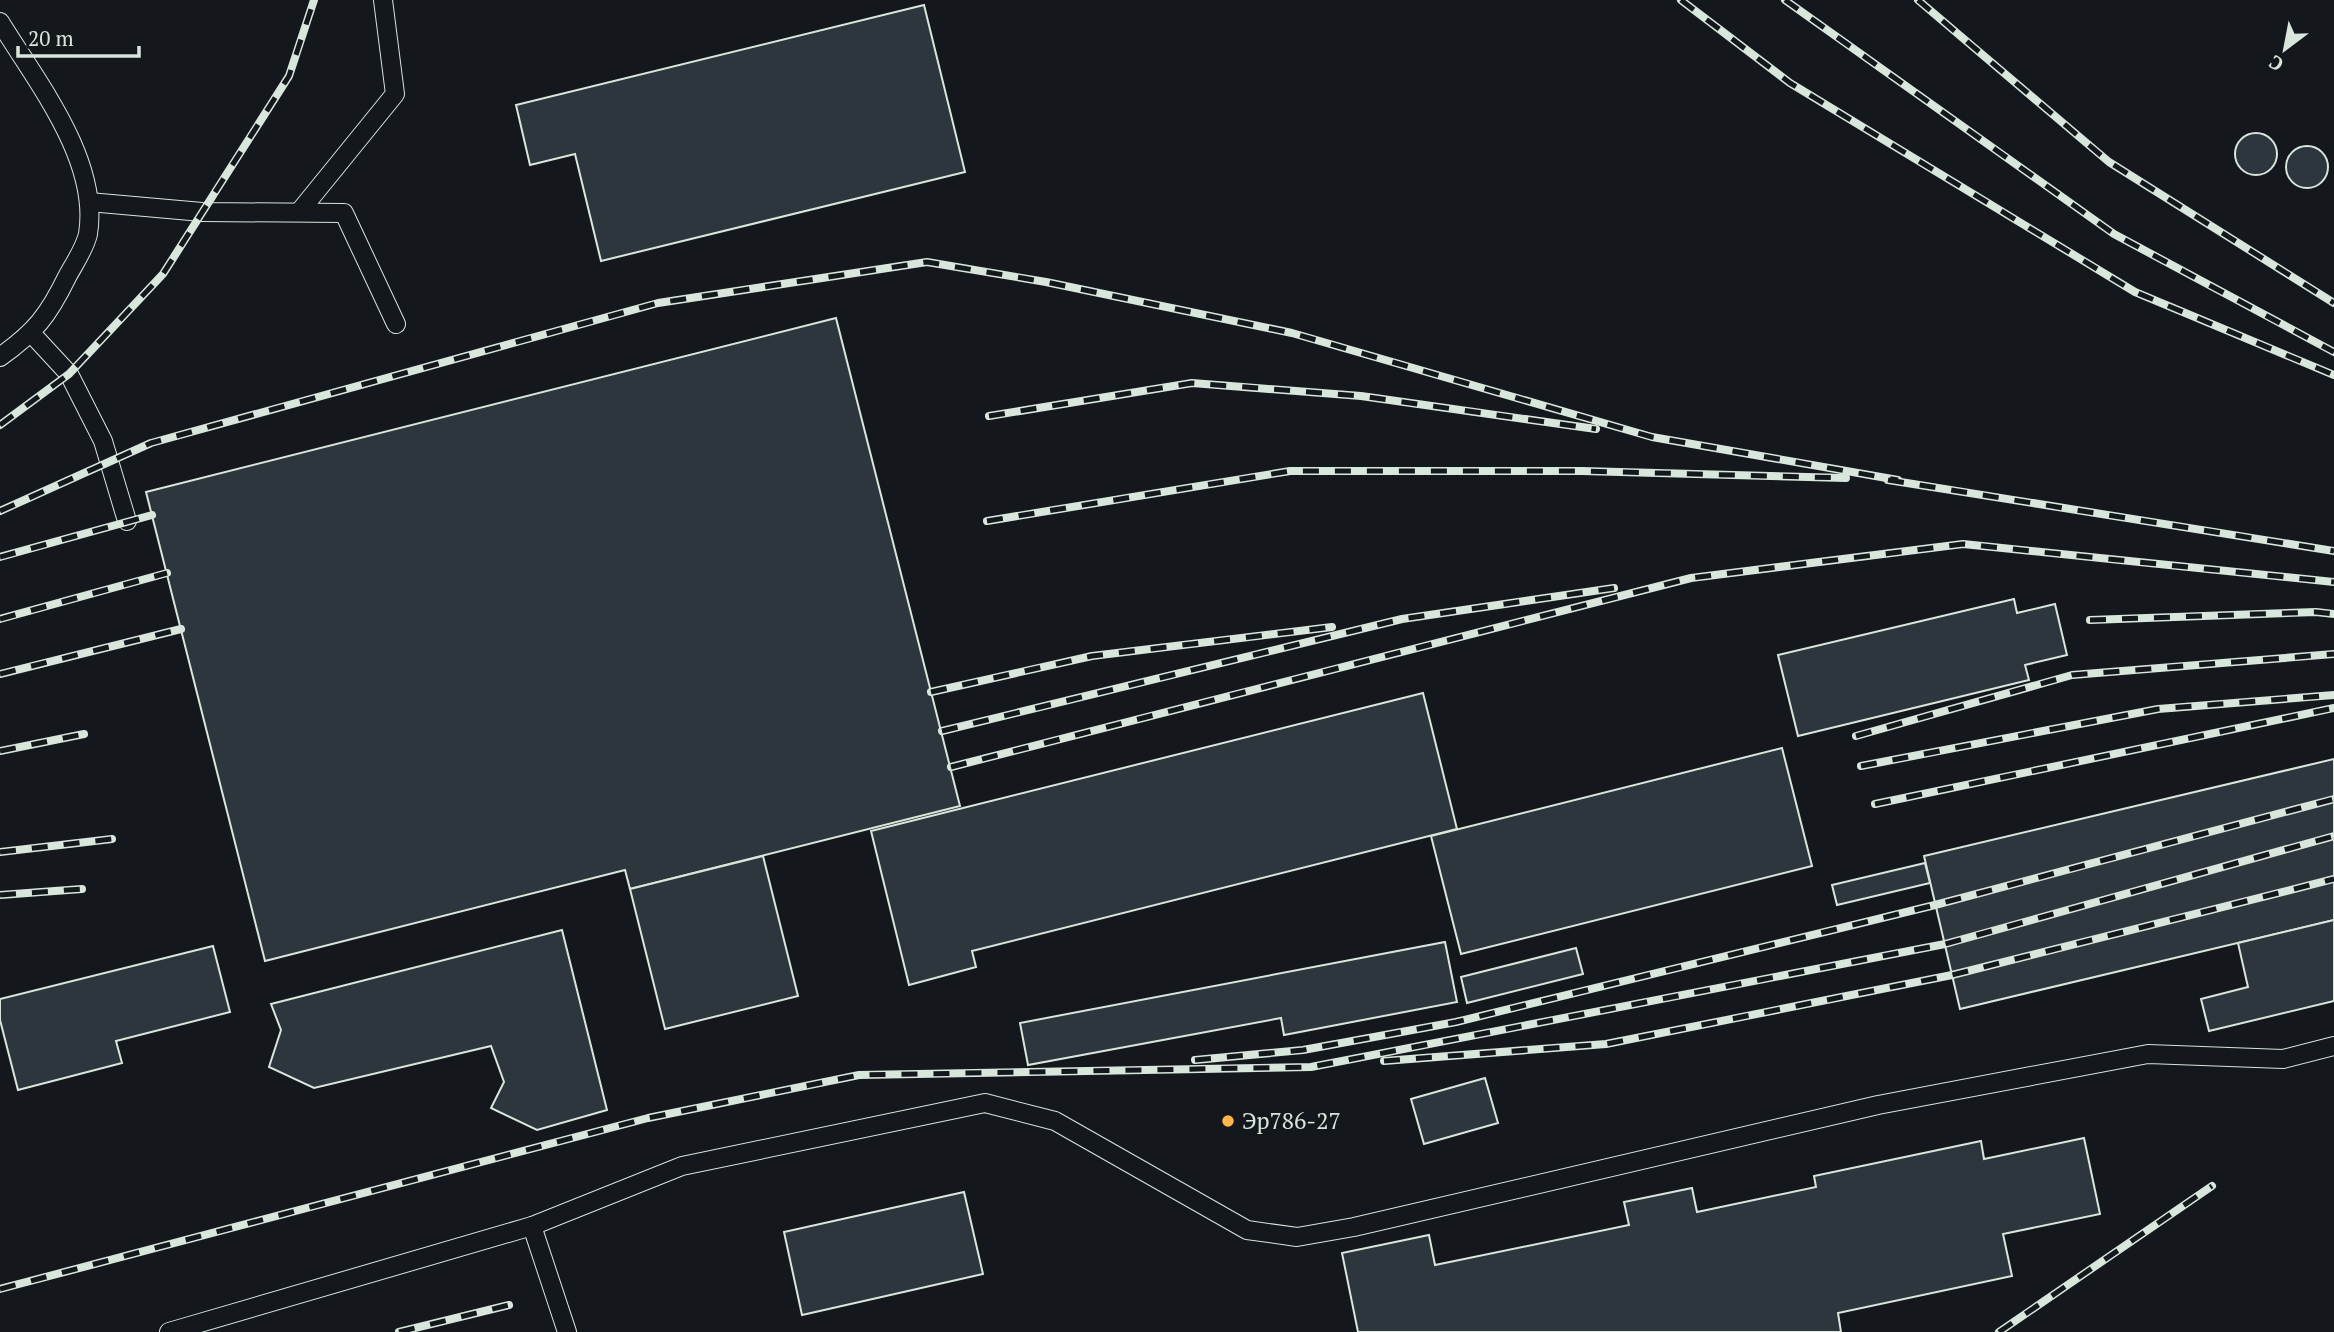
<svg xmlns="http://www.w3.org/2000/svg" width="2334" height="1332" font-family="'PT Serif',serif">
<rect width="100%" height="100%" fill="#14181c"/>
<!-- building -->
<g fill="#2c363c" stroke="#d8e6dc" stroke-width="2">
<polygon points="924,5 965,172 601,261 575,154 530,165 516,105"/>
<circle cx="2256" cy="154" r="21"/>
<circle cx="2307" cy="167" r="21"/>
<polygon points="836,318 960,806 630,889 625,870 265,961 146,492"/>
<polygon points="2014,599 2017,613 2055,604 2067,655 2025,665 2029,680 1798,736 1778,655"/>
<polygon points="1423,693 1457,829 972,951 976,967 909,985 871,831"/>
<polygon points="1782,748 1812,866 1461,954 1431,836"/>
<polygon points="2334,759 2334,920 1960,1009 1924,856"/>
<polygon points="763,856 798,996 665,1029 630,889"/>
<polygon points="1925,863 1930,883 1837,905 1832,885"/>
<polygon points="2334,920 2334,1001 2209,1031 2201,999 2248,987 2238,943"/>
<polygon points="562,930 607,1110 537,1130 491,1108 504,1082 491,1046 314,1088 269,1067 281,1030 271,1004"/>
<polygon points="1445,942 1457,1002 1284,1035 1281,1018 1028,1065 1020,1023"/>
<polygon points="213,946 230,1012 116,1041 122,1063 18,1090 0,1020 0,999"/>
<polygon points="1576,948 1583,974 1467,1003 1461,977"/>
<polygon points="1485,1078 1498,1123 1424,1144 1411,1099"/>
<polygon points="2084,1138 2100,1214 2003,1234 2012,1276 1838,1313 1841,1332 1358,1332 1342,1253 1429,1235 1435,1265 1629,1225 1624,1202 1692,1188 1697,1212 1816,1187 1814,1176 1981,1141 1984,1159"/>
<polygon points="964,1192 983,1274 802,1315 784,1232"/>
</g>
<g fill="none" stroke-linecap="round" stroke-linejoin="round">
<defs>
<g id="lane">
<path d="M0,22C36,81 100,160 88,234C85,248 74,264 67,277C48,316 35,332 0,357"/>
<polyline points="89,202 202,212 344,213 396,324"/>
<polyline points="300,211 395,94 383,0"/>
<polyline points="32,334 69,374 103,441 127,521"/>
<polyline points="532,1226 567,1332"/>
<polyline points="169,1332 532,1226 682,1166 985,1103 1055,1121 1247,1230 1297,1237 1354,1227 1878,1105 2148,1054 2283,1059 2334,1046"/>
</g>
</defs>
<!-- lane casing -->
<use href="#lane" stroke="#d8e6dc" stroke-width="20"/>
<!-- lane -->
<use href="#lane" stroke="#14181c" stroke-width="18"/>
<defs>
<g id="rail">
<polyline points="1681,0 1790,83 2135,292 2334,375"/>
<polyline points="1785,0 2114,234 2334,352"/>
<polyline points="1918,0 2109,162 2334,303"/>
<polyline points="989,416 1192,383 1361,396 1596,429"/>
<polyline points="0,425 69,374 163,274 289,76 314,0"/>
<polyline points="1888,480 2334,551"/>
<polyline points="0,511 151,443 658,303 927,262 1046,282 1292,333 1652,437 1898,480"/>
<polyline points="987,521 1290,471 1582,471 1846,478"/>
<polyline points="0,557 152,515"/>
<polyline points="0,619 167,573"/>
<polyline points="2090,620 2316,612 2334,614"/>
<polyline points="0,674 181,629"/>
<polyline points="931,692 1092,656 1332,627"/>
<polyline points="942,731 1402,619 1614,588"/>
<polyline points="1856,736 2072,675 2334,654"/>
<polyline points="0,751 84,734"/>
<polyline points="1861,766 2158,709 2334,695"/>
<polyline points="951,767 1691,578 1963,544 2334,582"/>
<polyline points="1875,804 2334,708"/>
<polyline points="0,852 112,839"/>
<polyline points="0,895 82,889"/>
<polyline points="1195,1060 1303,1050 1456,1022 1935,905 2334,799"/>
<polyline points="1384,1061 1606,1044 1952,975 2334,879"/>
<polyline points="0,1289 648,1118 859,1075 1311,1067 1945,944 2334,836"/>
<polyline points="399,1332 509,1305"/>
<polyline points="1999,1332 2212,1186"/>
</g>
</defs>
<!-- rail casing -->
<use href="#rail" stroke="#d8e6dc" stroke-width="8"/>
<!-- rail -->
<use href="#rail" stroke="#14181c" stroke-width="5" stroke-dasharray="16" stroke-linecap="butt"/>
</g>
<!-- markers -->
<circle fill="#ffb74d" stroke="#14181c" stroke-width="2.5" cx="1228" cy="1121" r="7"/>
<g text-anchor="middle" stroke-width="5" stroke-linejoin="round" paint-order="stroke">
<!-- poi labels -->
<g font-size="23" fill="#d8e6dc" stroke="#14181c" text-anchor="start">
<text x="1242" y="1129">Эр786-27</text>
</g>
</g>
<!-- north arrow -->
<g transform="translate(2285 49) rotate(212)" stroke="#14181c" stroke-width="5" paint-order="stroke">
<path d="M0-5L12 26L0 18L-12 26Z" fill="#d8e6dc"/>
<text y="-10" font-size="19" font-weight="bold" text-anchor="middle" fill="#d8e6dc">С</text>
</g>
<!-- scale -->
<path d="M18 46v10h121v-10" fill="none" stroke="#d8e6dc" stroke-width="3.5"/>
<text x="28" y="46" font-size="21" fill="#d8e6dc" stroke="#14181c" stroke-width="5" paint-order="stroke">20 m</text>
</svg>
